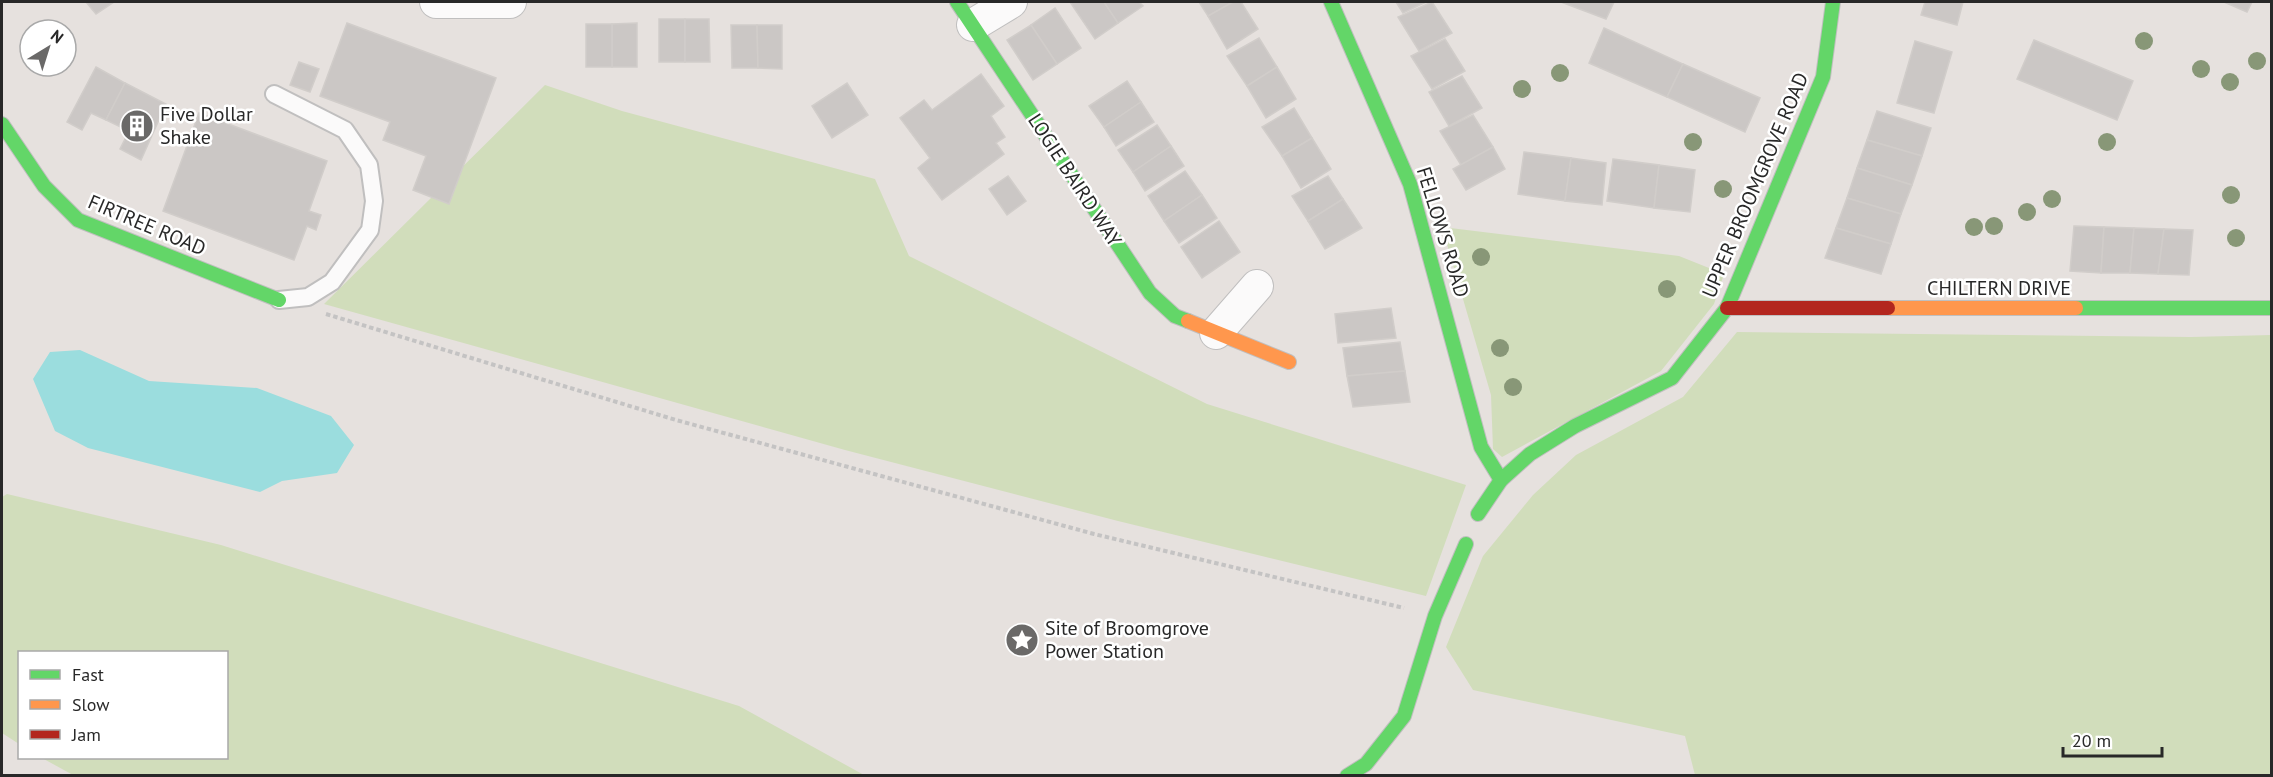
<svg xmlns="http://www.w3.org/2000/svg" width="2273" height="777" font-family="'PT Sans',sans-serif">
<rect width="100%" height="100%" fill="#e6e1de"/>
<!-- green -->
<g fill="#d1ddbb">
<polygon points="545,85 622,111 875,179 909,256 1207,404 1466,485 1426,596 1118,521 845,450 324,304"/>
<polygon points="1442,227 1679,256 1724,274 1714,304 1661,371 1502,457 1493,449 1491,395"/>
<polygon points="1737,332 2191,337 2271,335 2271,775 1695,775 1685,736 1473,690 1446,647 1483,556 1533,495 1576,455 1683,397"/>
<polygon points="7,494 221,545 739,706 864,775 73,775 42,758 226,758 226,652 20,652 19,744 2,733 2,497"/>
</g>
<!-- water -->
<polygon fill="#9bddde" points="80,350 149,381 257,388 331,416 354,445 337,473 282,481 260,492 88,448 55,431 33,379 50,352"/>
<!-- building -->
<g fill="#cbc7c5" stroke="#d1cdca" stroke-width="1.5">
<polygon points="86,2 114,2 96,14"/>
<polygon points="1070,2 1104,2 1118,23 1095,39"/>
<polygon points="1104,2 1139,2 1143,6 1118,23"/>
<polygon points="1199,2 1233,2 1208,16"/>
<polygon points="1233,2 1241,2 1258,29 1227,49 1208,16"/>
<polygon points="1396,2 1426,2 1403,13"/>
<polygon points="1432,2 1452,33 1419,51 1398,17"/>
<polygon points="1561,2 1614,2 1606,19"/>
<polygon points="1925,2 1963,2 1957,25 1921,15"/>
<polygon points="2224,2 2252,2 2247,12"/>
<polygon points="1055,8 1081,48 1057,64 1031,25"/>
<rect x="659" y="19" width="26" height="43"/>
<polygon points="685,19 709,19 710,62 685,62"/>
<polygon points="347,23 496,78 449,204 413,190 426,156 383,140 390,122 320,96"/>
<polygon points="637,23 637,67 612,67 612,24"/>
<rect x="586" y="24" width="26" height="43"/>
<polygon points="731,25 757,25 758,68 732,68"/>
<polygon points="757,25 782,25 782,69 758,68"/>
<polygon points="1031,25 1057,64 1033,80 1007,40"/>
<polygon points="1604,28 1683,64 1667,97 1589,63"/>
<polygon points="1259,38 1277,67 1247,86 1227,56"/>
<polygon points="1445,39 1465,71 1432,89 1411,56"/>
<polygon points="2034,40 2133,81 2117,120 2017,79"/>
<polygon points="1915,41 1952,52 1934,113 1897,103"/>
<polygon points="299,62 319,69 310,92 290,85"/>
<polygon points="1683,64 1760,98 1745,132 1667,97"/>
<polygon points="96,67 125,83 106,120 91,113 82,130 67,122"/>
<polygon points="1277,67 1296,99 1266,118 1247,86"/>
<polygon points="981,74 1004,106 991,116 1005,137 996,143 1004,154 942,200 918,168 930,158 900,118 924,100 932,110"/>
<polygon points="1462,76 1482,108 1449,126 1429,92"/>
<polygon points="1127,81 1141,102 1104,127 1089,106"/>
<polygon points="125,83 166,104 141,160 120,149 129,131 106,120"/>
<polygon points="847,83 868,115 832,138 812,106"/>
<polygon points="1141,102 1154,122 1116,146 1104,127"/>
<polygon points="1294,108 1312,138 1282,156 1262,127"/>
<polygon points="1877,111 1931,128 1922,156 1867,140"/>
<polygon points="199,113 327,161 309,211 321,215 316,230 307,226 294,260 163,211"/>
<polygon points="1473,115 1493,147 1461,165 1440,131"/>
<polygon points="1157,125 1171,146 1133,172 1118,150"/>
<polygon points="1312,138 1331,169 1301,188 1282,156"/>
<polygon points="1867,140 1922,156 1912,185 1857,168"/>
<polygon points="1171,146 1184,166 1145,191 1133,172"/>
<polygon points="1493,147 1505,169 1466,190 1453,169"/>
<polygon points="1524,152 1571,158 1565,201 1518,194"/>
<polygon points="1571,158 1606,163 1602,205 1565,201"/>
<polygon points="1613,159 1659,165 1654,208 1607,201"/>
<polygon points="1659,165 1695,170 1690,212 1654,208"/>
<polygon points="1857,168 1912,185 1901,214 1847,198"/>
<polygon points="1185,171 1202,195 1164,221 1148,196"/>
<polygon points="1008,176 1026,201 1007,215 989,189"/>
<polygon points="1328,176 1343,199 1308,221 1292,196"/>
<polygon points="1202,195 1217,218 1179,243 1164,221"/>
<polygon points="1847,198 1901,214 1891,244 1836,228"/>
<polygon points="1343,199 1362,228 1325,249 1308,221"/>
<polygon points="1219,221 1240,252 1202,278 1181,247"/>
<polygon points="2074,226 2104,227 2101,273 2070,271"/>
<polygon points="2104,227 2134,228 2130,273 2101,273"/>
<polygon points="1836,228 1891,244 1881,274 1825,258"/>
<polygon points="2134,228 2164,229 2158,274 2130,273"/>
<polygon points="2164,229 2193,230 2189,275 2158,274"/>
<polygon points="1391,308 1396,338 1338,343 1335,314"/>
<polygon points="1400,342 1405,371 1347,376 1343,348"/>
<polygon points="1405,371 1410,402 1353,407 1347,376"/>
</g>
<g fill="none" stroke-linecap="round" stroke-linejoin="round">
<defs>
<polyline id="lane" points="274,94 345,130 369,165 374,201 370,230 332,282 308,297 279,300"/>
<g id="street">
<polyline points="436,2 510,2"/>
<polyline points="973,25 1011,2"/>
<polyline points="1216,333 1257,286"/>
</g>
<g id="fast">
<polyline points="957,2 1150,293 1175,316 1188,321"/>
<polyline points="1331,2 1410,184 1481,447 1501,480"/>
<polyline points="2,124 44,186 78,220 279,300"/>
<polyline points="2076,308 2272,308"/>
<polyline points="1478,514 1501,480 1530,454 1575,426 1672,378 1727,308 1823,77 1833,2"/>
<polyline points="1347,776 1366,764 1404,716 1435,616 1466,544"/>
</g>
<g id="slow">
<polyline points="1888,308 2076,308"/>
<polyline points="1188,321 1289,362"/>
</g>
<polyline id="jam" points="1727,308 1888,308"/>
</defs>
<!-- lane casing -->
<use href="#lane" stroke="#c0bfbf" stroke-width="20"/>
<!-- street casing -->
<use href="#street" stroke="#c0bfbf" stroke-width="34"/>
<!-- fast casing -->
<use href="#fast" stroke="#c0bfbf" stroke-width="16"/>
<!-- slow casing -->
<use href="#slow" stroke="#c0bfbf" stroke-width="16"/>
<!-- jam casing -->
<use href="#jam" stroke="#c0bfbf" stroke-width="16"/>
<!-- path -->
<polyline stroke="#c4c3c3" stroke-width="4" stroke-dasharray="4.5 3" stroke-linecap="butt" points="326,314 676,420 1094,534 1404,608"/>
<!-- lane -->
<use href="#lane" stroke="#fbfafa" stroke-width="16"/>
<!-- street -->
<use href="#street" stroke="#fbfafa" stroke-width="32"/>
<!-- fast -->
<use href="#fast" stroke="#63d668" stroke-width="14"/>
<!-- slow -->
<use href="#slow" stroke="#ff974d" stroke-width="14"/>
<!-- jam -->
<use href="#jam" stroke="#b3261e" stroke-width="14"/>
</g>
<!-- trees -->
<g fill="#889777">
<circle cx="2144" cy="41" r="9"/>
<circle cx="2257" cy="61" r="9"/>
<circle cx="2201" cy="69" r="9"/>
<circle cx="1560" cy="73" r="9"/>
<circle cx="2230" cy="82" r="9"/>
<circle cx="1522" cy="89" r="9"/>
<circle cx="1693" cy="142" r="9"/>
<circle cx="2107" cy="142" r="9"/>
<circle cx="1723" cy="189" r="9"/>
<circle cx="2231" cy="195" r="9"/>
<circle cx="2052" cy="199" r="9"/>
<circle cx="2027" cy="212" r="9"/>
<circle cx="1994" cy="226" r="9"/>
<circle cx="1974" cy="227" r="9"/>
<circle cx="2236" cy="238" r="9"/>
<circle cx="1481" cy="257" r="9"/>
<circle cx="1667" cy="289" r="9"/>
<circle cx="1500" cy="348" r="9"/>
<circle cx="1513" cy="387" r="9"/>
</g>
<!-- icons -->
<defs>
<symbol id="building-disc" viewBox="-11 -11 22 22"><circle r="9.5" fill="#6a6968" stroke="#fff"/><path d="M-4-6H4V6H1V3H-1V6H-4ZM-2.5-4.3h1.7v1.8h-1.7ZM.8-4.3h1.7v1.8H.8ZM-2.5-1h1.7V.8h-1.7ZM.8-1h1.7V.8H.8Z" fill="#fff"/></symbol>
<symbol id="sight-disc" viewBox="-11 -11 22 22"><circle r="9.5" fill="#6a6968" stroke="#fff"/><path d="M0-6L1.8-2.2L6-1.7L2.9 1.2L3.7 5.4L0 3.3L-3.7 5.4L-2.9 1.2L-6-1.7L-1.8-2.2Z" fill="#fff"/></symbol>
</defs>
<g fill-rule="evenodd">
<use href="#building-disc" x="118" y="107" width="38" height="38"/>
<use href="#sight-disc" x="1003" y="621" width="38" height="38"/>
</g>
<g text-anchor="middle" stroke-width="5" stroke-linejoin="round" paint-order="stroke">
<!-- poi labels -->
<g font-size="20" fill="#282828" stroke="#fff" text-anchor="start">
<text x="160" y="121">Five Dollar<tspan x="160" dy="23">Shake</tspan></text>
<text x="1045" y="635">Site of Broomgrove<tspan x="1045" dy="23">Power Station</tspan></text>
</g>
<!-- street labels -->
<g font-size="20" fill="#282828" stroke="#fff">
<text transform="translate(1075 180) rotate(57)" y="7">LOGIE BAIRD WAY</text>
<text transform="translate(1755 185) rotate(-67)" y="7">UPPER BROOMGROVE ROAD</text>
<text transform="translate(147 225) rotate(23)" y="7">FIRTREE ROAD</text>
<text transform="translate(1443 232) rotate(73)" y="7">FELLOWS ROAD</text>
<text x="1999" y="295">CHILTERN DRIVE</text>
</g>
</g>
<!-- border -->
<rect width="2273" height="777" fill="none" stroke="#282828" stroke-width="6"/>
<!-- legend -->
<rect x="18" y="651" width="210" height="108" fill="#ffffff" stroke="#a9a9a9" stroke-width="1.5"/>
<rect x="30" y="670" width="30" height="9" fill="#63d668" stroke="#a9a9a9" stroke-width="1.5"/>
<text x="72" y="681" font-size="18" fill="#282828">Fast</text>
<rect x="30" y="700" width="30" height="9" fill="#ff974d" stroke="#a9a9a9" stroke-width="1.5"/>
<text x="72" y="711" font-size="18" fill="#282828">Slow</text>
<rect x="30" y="730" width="30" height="9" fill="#b3261e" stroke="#a9a9a9" stroke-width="1.5"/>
<text x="72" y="741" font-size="18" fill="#282828">Jam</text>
<!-- north arrow -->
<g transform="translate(48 48) rotate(38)"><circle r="28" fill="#ffffff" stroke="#a9a9a9" stroke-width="1.5"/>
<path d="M0-4.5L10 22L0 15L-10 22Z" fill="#6a6968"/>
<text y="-9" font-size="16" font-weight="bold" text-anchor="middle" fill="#282828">N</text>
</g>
<!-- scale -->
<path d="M2063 747v9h99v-9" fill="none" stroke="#282828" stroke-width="3"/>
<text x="2072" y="747" font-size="18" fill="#282828" stroke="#ffffff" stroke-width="4.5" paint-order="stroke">20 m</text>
</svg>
